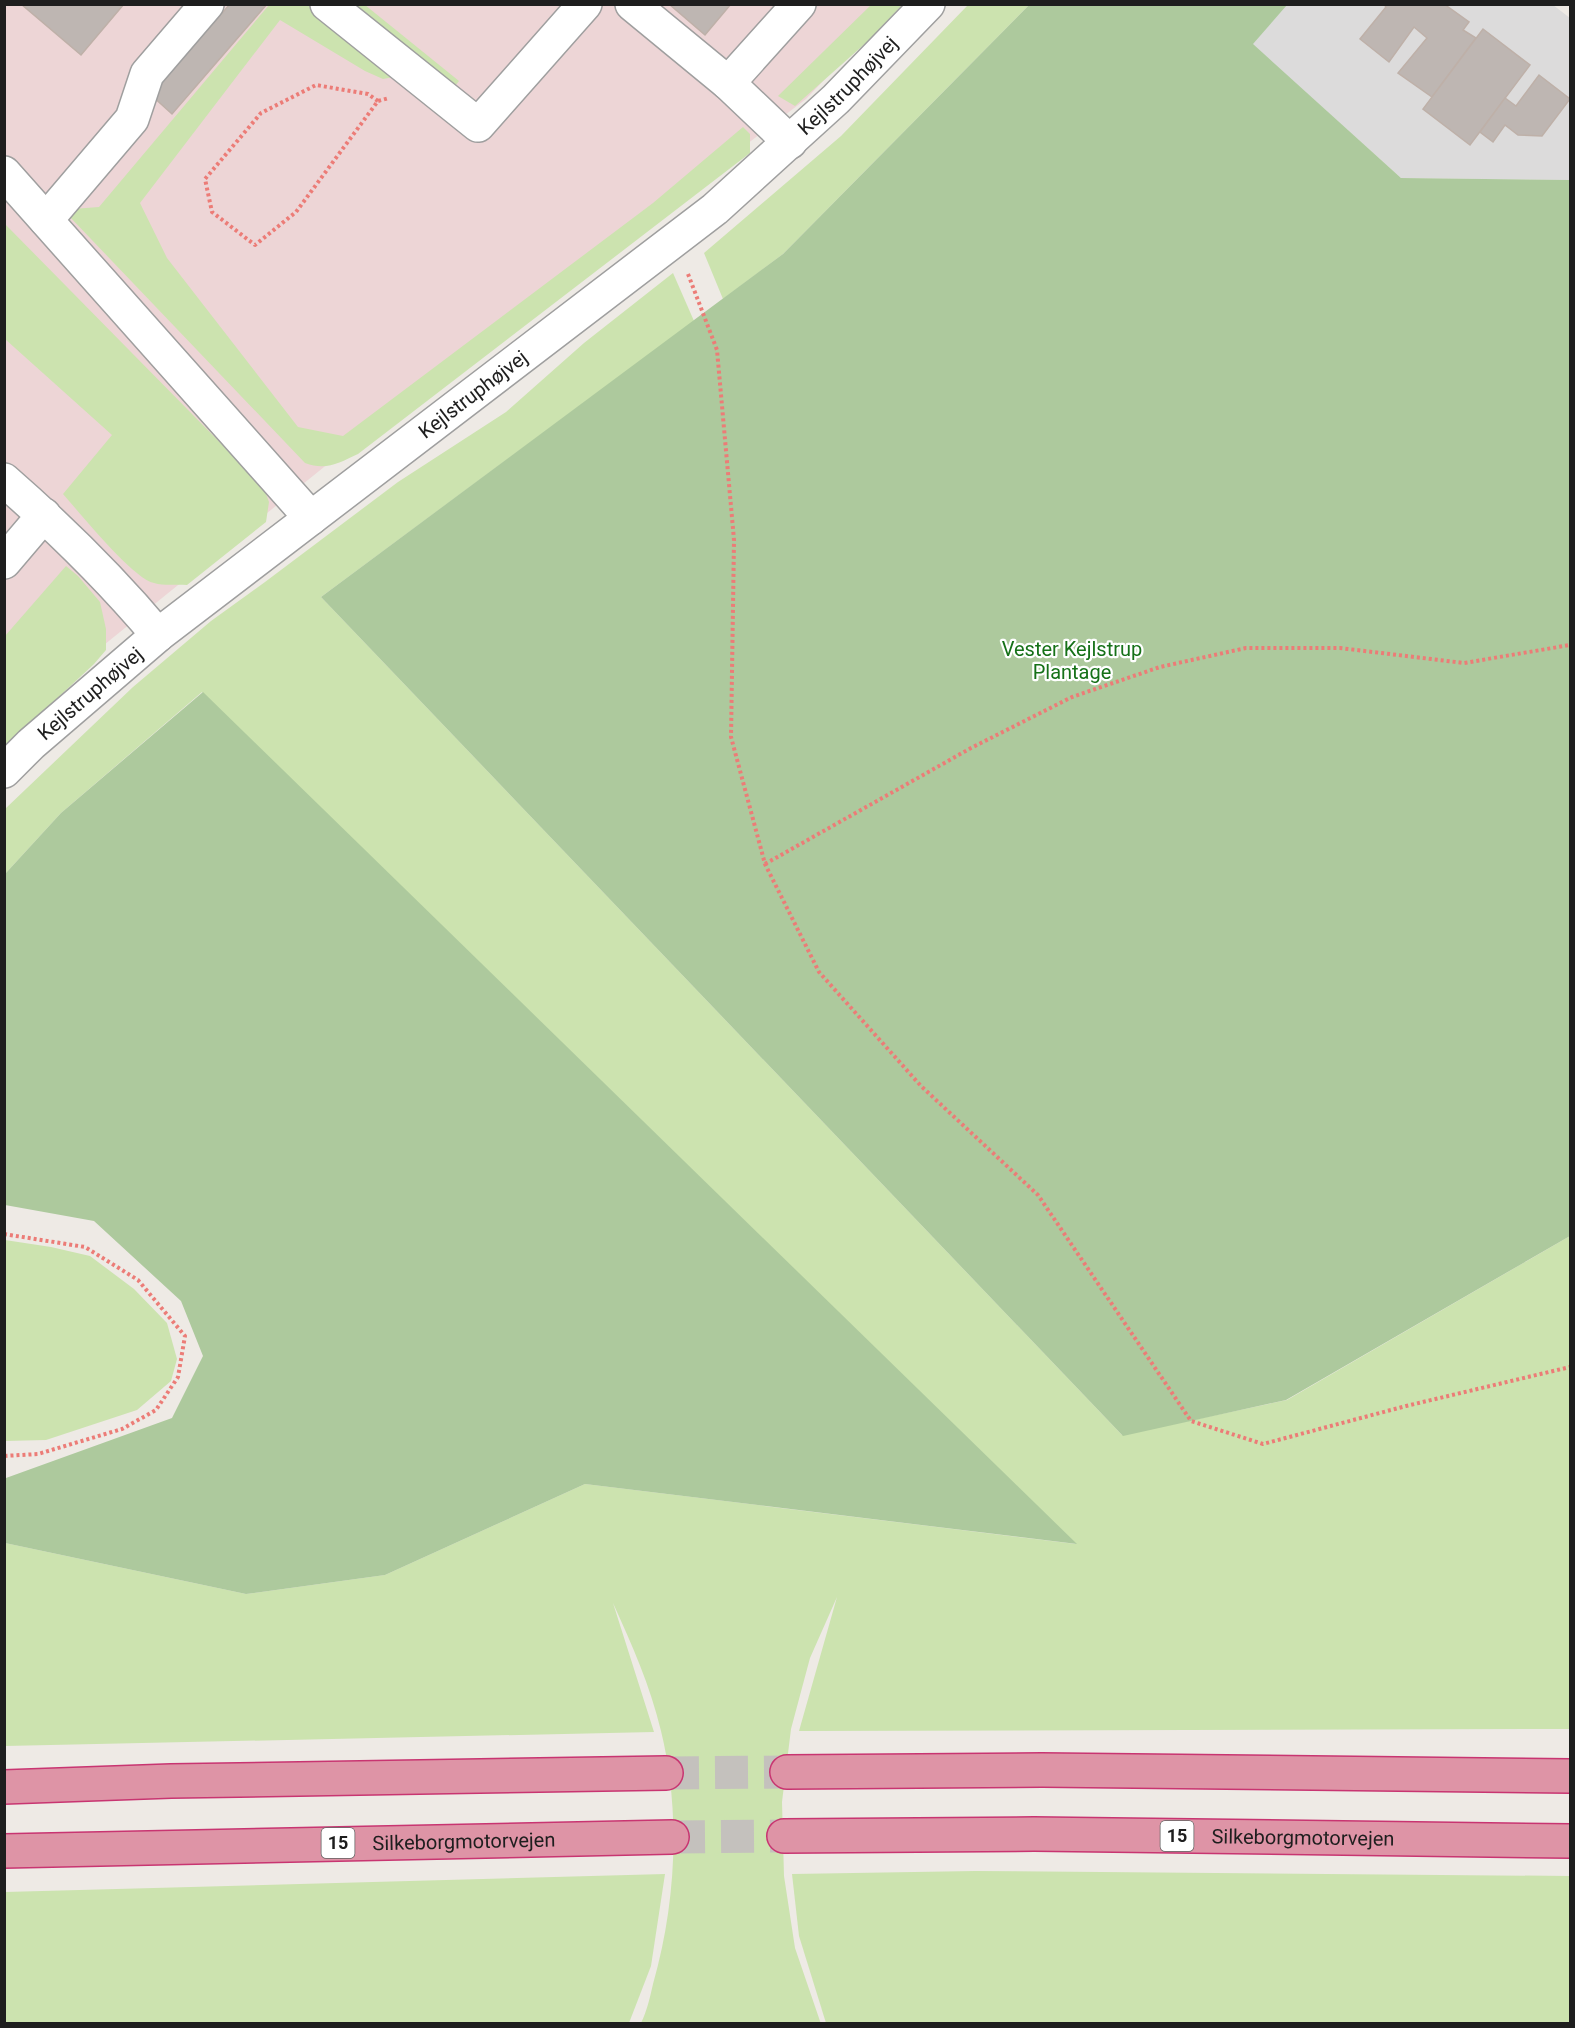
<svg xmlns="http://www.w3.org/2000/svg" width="1575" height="2028" font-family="Roboto,sans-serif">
<rect width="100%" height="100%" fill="#eeeae5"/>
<!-- residential -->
<polygon fill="#dcdbdb" points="1287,5 1553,5 1570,18 1570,180 1401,178 1252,44"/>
<!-- commercial -->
<polygon fill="#edd5d6" points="5,5 895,5 806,99 324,467 5,725"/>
<!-- grass -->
<g fill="#cce3af">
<polygon points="872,4 902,5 868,41 795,106 778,96"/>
<path d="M269,5H308L399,76L383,79L365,71L280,20L140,203L167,258L298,427L343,436L653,203L743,127L750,134V153L358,454C339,463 326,471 305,463L69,216L73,209L99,207Z"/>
<polygon points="343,5 365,5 459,81 451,91"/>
<polygon points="968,5 1029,5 783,254 723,299 704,253 841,136"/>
<path d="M5,224L263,486L269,502L266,522L187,585C176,584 164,586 154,583C133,579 80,513 63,494L112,435L5,339Z"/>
<path d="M673,273L694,321L321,597L1122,1435L1287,1400L1570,1236V1729L799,1731L837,1597L810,1658L791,1729L782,1802L784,1876L795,1948L821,2024L641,2023C647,2011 650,1997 653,1984C676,1903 681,1813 661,1731C650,1685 632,1645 613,1603L654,1732L5,1746V1543L246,1594L385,1575L585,1484L1076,1544L202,692L61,813L5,874V809L133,687L211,621L265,582L398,482L506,412L584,343Z"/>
<polygon points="66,566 78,576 100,602 106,629 106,650 94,664 5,747 5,636"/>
<polygon points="5,1240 51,1247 90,1256 134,1289 167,1323 177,1359 171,1381 137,1410 46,1440 5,1441"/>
<polygon points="975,1871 1570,1876 1570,2023 826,2023 799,1936 792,1874"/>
<polygon points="665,1874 651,1966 629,2023 5,2023 5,1892"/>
</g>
<!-- forest -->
<g fill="#adc99d">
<polygon points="1029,5 1287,5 1253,44 1401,178 1570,180 1570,1236 1286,1400 1123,1436 321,597 783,254"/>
<polygon points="203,692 1077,1544 585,1484 385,1575 246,1594 5,1543 6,1478 172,1418 203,1356 181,1301 94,1221 5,1205 5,874 61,813"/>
</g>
<!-- building -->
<g fill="#beb6b2" stroke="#beb0a8" stroke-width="1.5">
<polygon points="21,4 124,4 81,55"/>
<polygon points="230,4 267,4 172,114 151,95"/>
<polygon points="669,4 731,4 705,35"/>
<polygon points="1384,4 1444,4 1469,22 1463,30 1476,38 1432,97 1398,73 1427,38 1414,27 1389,62 1360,39 1386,7"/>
<polygon points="1483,29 1530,65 1470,145 1423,109"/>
<polygon points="1539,75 1570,99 1542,136 1518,135 1505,125 1493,142 1480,132 1505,98 1516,106"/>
</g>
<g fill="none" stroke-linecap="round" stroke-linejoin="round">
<!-- highway-tunnel -->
<g stroke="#c4c1bd" stroke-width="33" stroke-dasharray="33 16" stroke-linecap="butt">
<polyline points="666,1773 787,1772"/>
<polyline points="672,1837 784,1836"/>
</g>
<defs>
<g id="minor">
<polyline points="327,4 478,125 585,4"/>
<polyline points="632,4 728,83"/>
<polyline points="790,142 728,83 799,4"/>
<polyline points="4,173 311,518"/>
<polyline points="46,220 132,119 147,74 207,4"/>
<path d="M4,480C59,528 111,579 158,635"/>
<polyline points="4,562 44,515"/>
<path id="s1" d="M4,771L31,744L158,635L715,209L836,99L928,4"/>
</g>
<g id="highway">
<polyline points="787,1772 1042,1770 1570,1776"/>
<polyline points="4,1787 171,1781 666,1773"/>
<path id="s2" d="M784,1836L1034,1834L1570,1841"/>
<path id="s3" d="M4,1851L672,1837"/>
</g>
</defs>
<!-- minor casing -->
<use href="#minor" stroke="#9f9f9f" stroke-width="36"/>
<!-- highway casing -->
<use href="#highway" stroke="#c83571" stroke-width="36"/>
<!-- path -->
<g stroke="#ec7c77" stroke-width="4" stroke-dasharray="3 3" stroke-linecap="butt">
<polyline points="378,101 368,94 316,85 261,113 205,179 212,212 255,245 296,212 378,101 389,98"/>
<polyline points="688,274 717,350 734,540 731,737 765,864 819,972 921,1086 1038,1195 1191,1421 1263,1444 1406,1406 1570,1367"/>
<polyline points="765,864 971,748 1072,697 1160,667 1246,648 1340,648 1464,663 1570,645"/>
<polyline points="4,1234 85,1247 138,1280 185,1336 178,1377 156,1410 122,1429 38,1454 4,1456"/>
</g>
<!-- minor -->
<use href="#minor" stroke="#fff" stroke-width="33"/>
<!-- highway -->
<use href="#highway" stroke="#de94a6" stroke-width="33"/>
</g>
<g text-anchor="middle" stroke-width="4.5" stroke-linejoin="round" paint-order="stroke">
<!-- shield labels -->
<g fill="#fff" stroke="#626262" stroke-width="1.5">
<rect x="1160.5" y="1821" width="33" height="30" rx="4.5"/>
<rect x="321.5" y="1828" width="33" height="30" rx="4.5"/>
</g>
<g font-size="18" font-weight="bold" fill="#1e1e1e">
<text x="1177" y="1842">15</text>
<text x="338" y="1849">15</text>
</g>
<!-- street labels -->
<g font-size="20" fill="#1e1e1e" stroke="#fff">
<text dy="7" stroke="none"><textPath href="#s1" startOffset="1088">Kejlstruphøjvej</textPath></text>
<text dy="7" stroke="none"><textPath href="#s1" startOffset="602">Kejlstruphøjvej</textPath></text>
<text dy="7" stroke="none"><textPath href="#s1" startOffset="116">Kejlstruphøjvej</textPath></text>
<text dy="7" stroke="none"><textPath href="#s2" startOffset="519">Silkeborgmotorvejen</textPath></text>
<text dy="7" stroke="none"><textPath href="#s3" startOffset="460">Silkeborgmotorvejen</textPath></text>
</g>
<!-- park labels -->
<g font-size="20" fill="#167118" stroke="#fff">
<text x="1072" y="656">Vester Kejlstrup<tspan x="1072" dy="23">Plantage</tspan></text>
</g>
</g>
<!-- border -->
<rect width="1575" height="2028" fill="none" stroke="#1e1e1e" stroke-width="12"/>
</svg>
